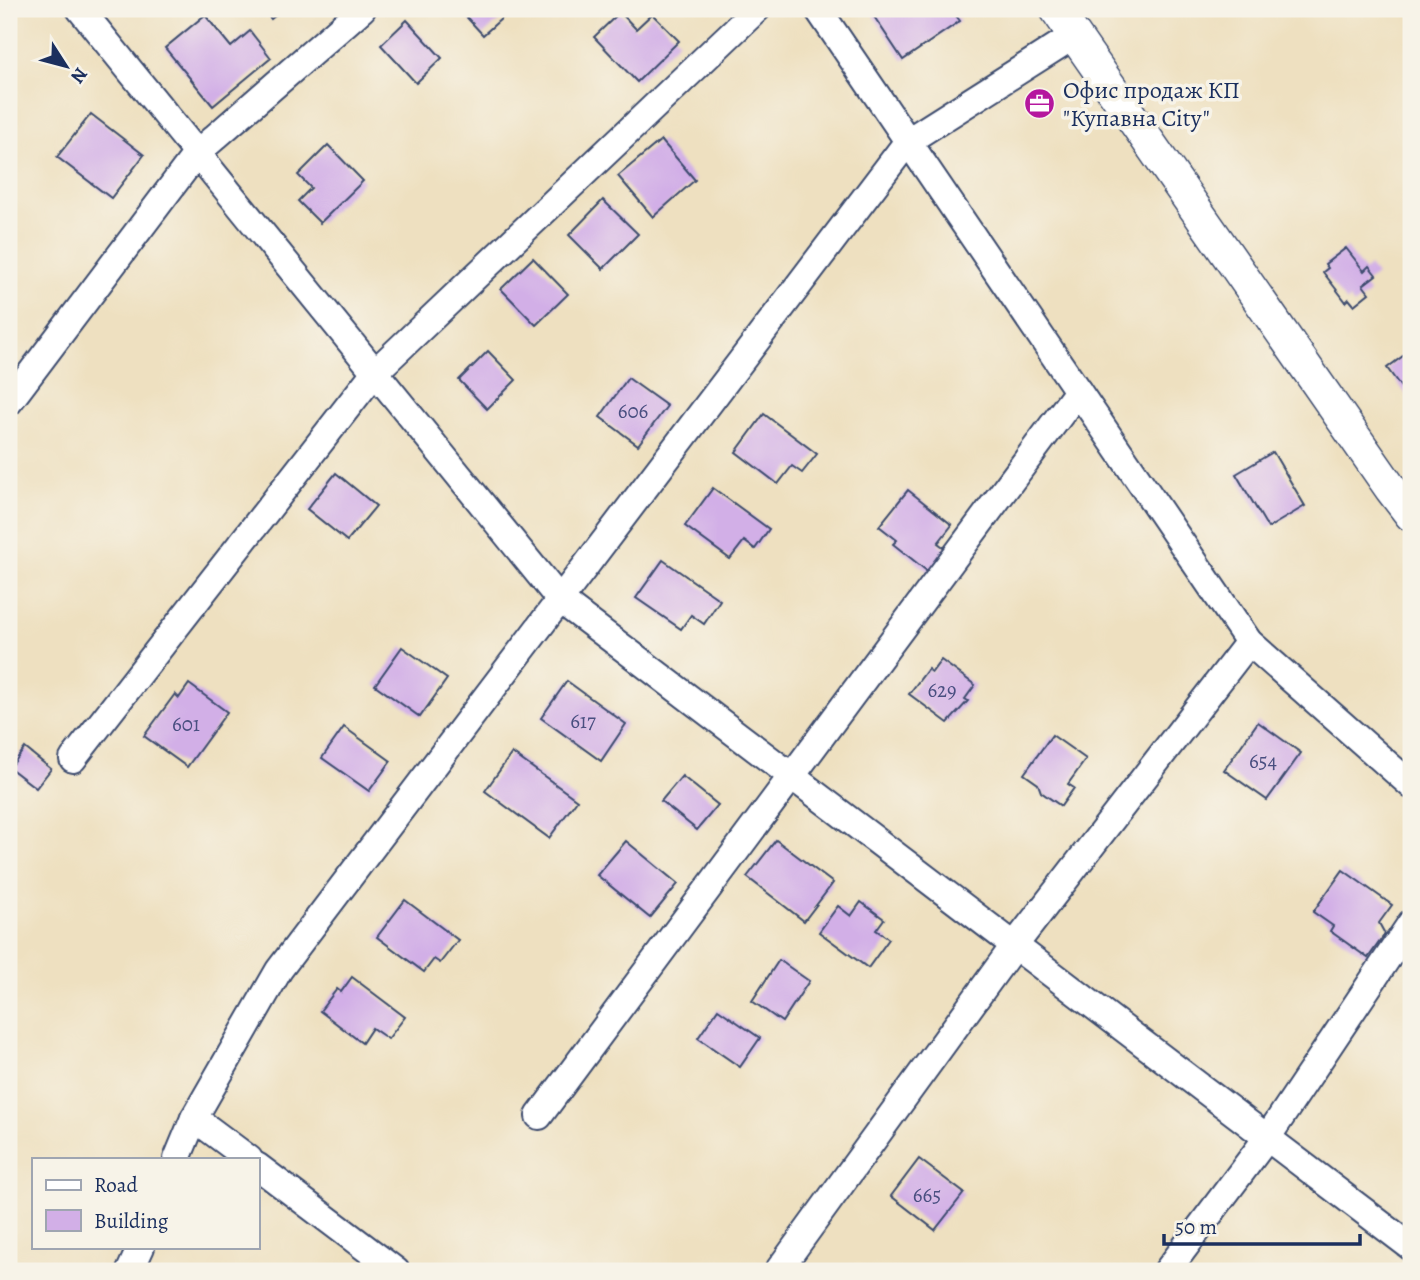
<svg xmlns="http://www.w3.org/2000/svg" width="1420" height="1280" font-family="Alegreya,serif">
<rect width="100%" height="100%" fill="#f7f3e8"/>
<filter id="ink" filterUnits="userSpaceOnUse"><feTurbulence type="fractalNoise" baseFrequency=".0143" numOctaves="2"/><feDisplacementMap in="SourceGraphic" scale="14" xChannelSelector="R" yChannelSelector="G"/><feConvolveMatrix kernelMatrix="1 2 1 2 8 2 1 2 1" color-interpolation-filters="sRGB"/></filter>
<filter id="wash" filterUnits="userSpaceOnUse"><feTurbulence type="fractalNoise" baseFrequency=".00686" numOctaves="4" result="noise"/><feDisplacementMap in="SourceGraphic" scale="28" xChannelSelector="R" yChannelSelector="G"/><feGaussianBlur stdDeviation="1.57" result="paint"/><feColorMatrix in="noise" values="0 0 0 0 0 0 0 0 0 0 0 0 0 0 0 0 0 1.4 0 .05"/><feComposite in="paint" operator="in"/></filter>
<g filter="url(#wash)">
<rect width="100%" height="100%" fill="#eee0c0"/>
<g id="blocks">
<!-- building -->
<g fill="#d2afe7">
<polygon points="263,9 283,9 271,19"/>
<polygon points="459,9 512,9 483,35"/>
<polygon points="869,9 951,9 960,21 903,60"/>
<polygon points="620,12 636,29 652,14 679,41 637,82 594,37"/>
<polygon points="205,15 231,47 250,31 271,58 213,106 165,48"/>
<polygon points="407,20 442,58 416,83 381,45"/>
<polygon points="91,114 144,155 111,198 57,157"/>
<polygon points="661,140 695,180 653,217 618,176"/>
<polygon points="328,145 363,181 320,223 298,201 311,188 298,175"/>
<polygon points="603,200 638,234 603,269 569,235"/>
<polygon points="1346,248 1364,271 1369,266 1376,275 1363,285 1369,293 1354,305 1349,299 1346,302 1323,272 1328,268 1325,264"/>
<polygon points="533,258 568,294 536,325 501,289"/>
<polygon points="1411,350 1411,401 1387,368"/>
<polygon points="488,351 516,380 487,409 459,380"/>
<polygon points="628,378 667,406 638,445 600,417"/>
<polygon points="764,414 817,454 802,473 792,466 778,484 736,452"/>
<polygon points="1273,452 1305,506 1268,528 1236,474"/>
<polygon points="336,473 376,506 347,541 307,509"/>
<polygon points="713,488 769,529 755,549 744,541 730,559 685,526"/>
<polygon points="908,490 952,525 938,543 950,552 932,575 893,544 897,540 879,526"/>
<polygon points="663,560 720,600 704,624 691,615 681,629 636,598"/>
<polygon points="402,647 447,679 420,717 375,685"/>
<polygon points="941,660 975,685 965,699 968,701 948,723 909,694 928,669 932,672"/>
<polygon points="567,681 626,724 601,761 541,718"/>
<polygon points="189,684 227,712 187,767 144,736 175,694 179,698"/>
<polygon points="1258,722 1301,753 1267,800 1224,770"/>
<polygon points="344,727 391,761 369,791 322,758"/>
<polygon points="1052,735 1086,759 1068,784 1074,788 1061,806 1041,792 1038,784 1024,774"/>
<polygon points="25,748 51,769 36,788 10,768"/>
<polygon points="512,753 577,800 549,838 485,791"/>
<polygon points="682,776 718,805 697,830 661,801"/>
<polygon points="776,840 833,883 804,921 747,877"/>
<polygon points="626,841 678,884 650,918 597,875"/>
<polygon points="1343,870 1392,905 1379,923 1385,934 1368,958 1330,931 1333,926 1313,912"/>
<polygon points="405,900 458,940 440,963 434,959 424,972 377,937"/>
<polygon points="861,902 884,919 876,930 889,939 868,968 819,932 838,906 851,916"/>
<polygon points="779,960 809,981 782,1022 752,1001"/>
<polygon points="352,977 405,1017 388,1039 372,1028 362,1043 320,1011 337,989 341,992"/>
<polygon points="718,1009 760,1038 740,1067 698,1038"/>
<polygon points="919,1159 964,1193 935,1230 891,1196"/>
</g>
</g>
</g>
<g filter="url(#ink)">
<use href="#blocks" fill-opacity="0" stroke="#3b4a6d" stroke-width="2"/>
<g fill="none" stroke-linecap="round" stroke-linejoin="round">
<defs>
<g id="minor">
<polyline points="80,9 560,600 1411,1247"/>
<polyline points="818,9 1249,642 1411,785"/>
<polyline points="9,402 197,153 362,9"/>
<polyline points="73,759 375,372 757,9"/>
<polyline points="539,1116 1078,391"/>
<polyline points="177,1159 194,1118"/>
<polyline points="249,1159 194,1118 279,970 908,141 1075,35"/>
<polyline points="257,1166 396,1271"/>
<polyline points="130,1271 141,1247"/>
<polyline points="778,1271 1014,946 1249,642"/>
<polyline points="1167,1271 1267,1138 1411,923"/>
</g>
<polyline id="tertiary" points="1056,9 1391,489 1411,515"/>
</defs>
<!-- minor casing -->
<use href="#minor" stroke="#3b4a6d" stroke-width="30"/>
<!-- tertiary casing -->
<use href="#tertiary" stroke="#3b4a6d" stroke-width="35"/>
<!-- minor -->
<use href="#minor" stroke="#fff" stroke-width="26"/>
<!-- tertiary -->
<use href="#tertiary" stroke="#fff" stroke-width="32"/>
</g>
</g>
<!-- icons -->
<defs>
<symbol id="office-disc" viewBox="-11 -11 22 22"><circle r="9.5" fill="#b5179e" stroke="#f7f3e8"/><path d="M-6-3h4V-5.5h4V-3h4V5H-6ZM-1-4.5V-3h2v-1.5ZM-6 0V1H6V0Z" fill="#fff"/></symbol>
</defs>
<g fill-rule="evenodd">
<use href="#office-disc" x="1022" y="86" width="35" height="35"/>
</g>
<g text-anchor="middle" stroke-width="7" stroke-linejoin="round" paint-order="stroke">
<!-- number labels -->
<g font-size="21" fill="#494f80">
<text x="633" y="418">606</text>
<text x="942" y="697">629</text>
<text x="583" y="728">617</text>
<text x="186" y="731">601</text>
<text x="1263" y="768">654</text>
<text x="927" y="1202">665</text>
</g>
<!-- poi labels -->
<g font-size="24" fill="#1b2f5e" stroke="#f7f3e8" text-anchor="start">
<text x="1063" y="98">Офис продаж КП<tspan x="1063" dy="28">"Купавна City"</tspan></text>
</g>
</g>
<!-- margin -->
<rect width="1420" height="1280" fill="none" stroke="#f7f3e8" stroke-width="35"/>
<!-- legend -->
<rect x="32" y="1158" width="228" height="91" fill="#f7f3e8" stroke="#9fa5b1" stroke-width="2"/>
<rect x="46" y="1180" width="35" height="10" fill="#ffffff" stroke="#9fa5b1" stroke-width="2"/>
<text x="94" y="1192" font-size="21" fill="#1b2f5e">Road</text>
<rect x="46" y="1210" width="35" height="21" fill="#d2afe7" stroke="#9fa5b1" stroke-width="2"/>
<text x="94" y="1228" font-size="21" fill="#1b2f5e">Building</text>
<!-- north arrow -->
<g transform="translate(66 66) rotate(126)" stroke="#f7f3e8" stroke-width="5" paint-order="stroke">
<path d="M0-5L12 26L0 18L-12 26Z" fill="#1b2f5e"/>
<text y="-10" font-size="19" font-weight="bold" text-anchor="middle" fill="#1b2f5e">N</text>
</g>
<!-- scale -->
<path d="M1164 1234v10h196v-10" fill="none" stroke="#1b2f5e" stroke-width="3.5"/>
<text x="1175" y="1234" font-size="21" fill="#1b2f5e" stroke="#f7f3e8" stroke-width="5" paint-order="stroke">50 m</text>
</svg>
